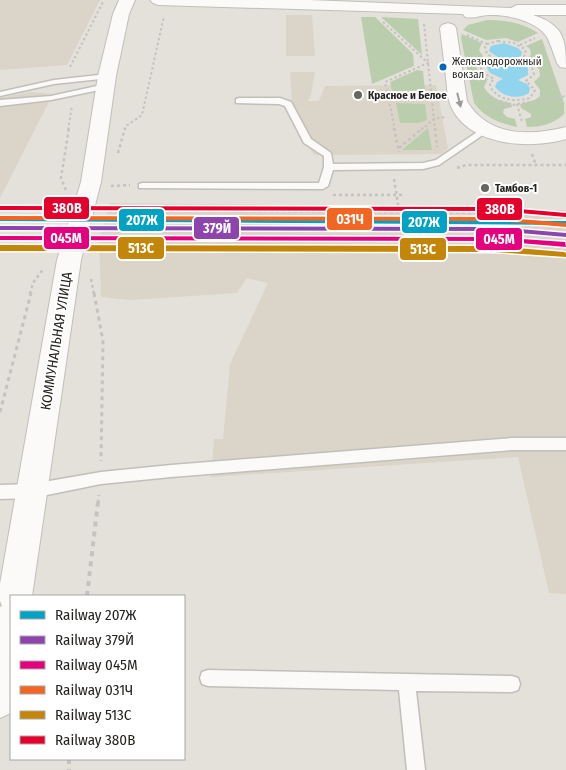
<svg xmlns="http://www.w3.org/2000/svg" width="566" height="770" font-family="'Fira Sans Condensed',sans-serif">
<rect width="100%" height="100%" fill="#e4e1da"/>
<!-- built -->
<g fill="#dad5c8">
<polygon points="0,0 100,0 67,65 0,70"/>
<polygon points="286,15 312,15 315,56 286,56"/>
<polygon points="290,72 315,72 311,94 308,101 319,101 325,86 436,85 448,148 441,154 314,155 293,123"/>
<polygon points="31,92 53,94 0,198 0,98"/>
<polygon points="110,203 526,208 527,210 566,210 566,208 566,594 549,593 518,457 211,477 214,439 223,439 230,364 268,283 247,278 237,293 130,300 101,297 99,239"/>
</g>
<!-- green -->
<g fill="#bacead">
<polygon points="361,17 375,17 413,54 414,66 372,84"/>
<polygon points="381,17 418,19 422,55"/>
<path d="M487,20C506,20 522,23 538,33L518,42L506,38L486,40L463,30L468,25Z"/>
<path d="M462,34L482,43L479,50L483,56L476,63C476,72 481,75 488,79L484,87C490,97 500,102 511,103L512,107L504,109L503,113L507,117L515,119L517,127C499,123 485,118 474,103L461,38Z"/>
<path d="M542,39L564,103V114C553,124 542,127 527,127L525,119L531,117V114L521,108L520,104L535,100L540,96V90L534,82L540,76L539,69L528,59L531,54L530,49L526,46Z"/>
<polygon points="417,70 423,71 425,90 392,91 390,82"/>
<polygon points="396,103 425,104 427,120 418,123 400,123"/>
<polygon points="428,128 432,150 402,150"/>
</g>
<!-- water -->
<path fill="#91d4ee" d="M504,43L518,48L522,52L521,56L514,59L528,68V75L518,80L527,84L530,88L529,93C518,100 503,97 495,87L497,82L503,79L490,73L487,68L489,63L499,58L489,51L491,46Z"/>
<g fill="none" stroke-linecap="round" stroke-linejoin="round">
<defs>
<g id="lane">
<polygon points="107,74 111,76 110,78 54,84 0,96 0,92 54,80"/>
<polygon points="106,84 109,84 109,88 51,100 0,106 0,100 51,96"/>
<polygon points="239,98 280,98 291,102 311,139 331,153 333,164 423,163 436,160 483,128 490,130 439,165 423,169 333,170 328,186 323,189 139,188 139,184 142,183 319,183 324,167 324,156 304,143 285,106 279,104 236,103 236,99"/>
<polygon points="512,438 566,438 566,450 512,450 171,477 101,484 32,498 0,499 0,485 32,484 101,472 171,465"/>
<polygon points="208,670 512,676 518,678 520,684 518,690 512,692 416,691 425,770 407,770 399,690 208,686 202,684 200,678 202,672"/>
</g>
<g id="secondary">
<polygon points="119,0 135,0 129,14 116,76 101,182 81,260 32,596 11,596 11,713 0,718 0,607 2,606 0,601 0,584 57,260 81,182 98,76 113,14"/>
<path d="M150,0H309L511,8L517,5H566V15H533C564,25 566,39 566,68L560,67L557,63C554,55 551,45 547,37C537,21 506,14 489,15C481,15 474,19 465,17L463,14L158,5L153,3Z"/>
<path d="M448,23L454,25L456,28L467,101C488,137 530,136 566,127V139C529,150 463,146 449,101C447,94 447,85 446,78C444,61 442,45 440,28L442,25Z"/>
</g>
</defs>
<!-- lane casing -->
<use href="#lane" stroke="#c1bfba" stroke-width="3"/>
<!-- secondary casing -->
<use href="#secondary" stroke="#c1bfba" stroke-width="2"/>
<!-- path-far3 -->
<g stroke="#c4c3c1" stroke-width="2" stroke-dasharray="2.5 2.5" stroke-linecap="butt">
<polyline points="383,22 428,63 385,82 395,130"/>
<polyline points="424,24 435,130"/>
<polyline points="467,35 487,44"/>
<path d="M498,41L514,43L525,49L526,54L521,59C528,63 533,66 534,75L526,81L535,90L530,98C514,102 500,101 490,87V83L494,79L485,74L481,69L484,60L492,57L487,54L485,47L487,44Z"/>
<polyline points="520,45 535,38"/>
<polyline points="70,67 104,0"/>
<polyline points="476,94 511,104"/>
<polyline points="388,99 432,98"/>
<polyline points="517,104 522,122"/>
<polyline points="488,109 566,96"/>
<polyline points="68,130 72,106"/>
<polyline points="125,130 126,126 142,115 164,16"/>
<polyline points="421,130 434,119 445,117"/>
</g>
<!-- path-far2 -->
<g stroke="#c4c3c1" stroke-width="2.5" stroke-dasharray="3 3" stroke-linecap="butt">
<polyline points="394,128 399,152"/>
<polyline points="435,128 437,147"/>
<polyline points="399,148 423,128"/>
<polyline points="118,153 125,128"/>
<polyline points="532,154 536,165"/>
<polyline points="457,168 466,165 566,165"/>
<polyline points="394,179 399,211"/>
<polyline points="111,186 130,185"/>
<polyline points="66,190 61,178 69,128"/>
<polyline points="333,195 405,195"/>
<polyline points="234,211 566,213"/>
<polyline points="91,279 94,294"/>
<polyline points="30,294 33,283 44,268"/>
</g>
<!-- path-far1 -->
<g stroke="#c4c3c1" stroke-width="3" stroke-dasharray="4 4" stroke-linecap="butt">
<polyline points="94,293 103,341 101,461"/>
<polyline points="0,412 31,293"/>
<polyline points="98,504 99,495"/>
</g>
<!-- path -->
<g stroke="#c4c3c1" stroke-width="4" stroke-dasharray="5 5" stroke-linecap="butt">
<polyline points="87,596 98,502"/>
<polyline points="69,759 69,770"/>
</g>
<!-- lane -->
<use href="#lane" fill="#fbfaf9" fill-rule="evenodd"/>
<!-- secondary -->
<use href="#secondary" fill="#fbfaf9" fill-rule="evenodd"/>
<defs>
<polyline id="rail" points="23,237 123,237"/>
</defs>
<!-- rail casing -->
<use href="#rail" stroke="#bfbdbb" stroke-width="4.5"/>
<!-- rail -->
<use href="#rail" stroke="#fff" stroke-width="3" stroke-dasharray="9" stroke-linecap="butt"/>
<defs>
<polygon id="rail-1" points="0,217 566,221 566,225 0,221"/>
<polygon id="rail-2" points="0,226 495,227 566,233 566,237 495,231 0,230"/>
<polygon id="rail-3" points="0,236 495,237 565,242 566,247 495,241 0,240"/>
<polygon id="rail-4" points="0,216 495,217 566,223 566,227 495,221 0,220"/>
<polygon id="rail-5" points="0,245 494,246 564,252 566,253 566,257 494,252 0,251"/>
<polygon id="rail-6" points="0,206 495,207 566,213 566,217 495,211 0,210"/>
</defs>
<!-- rail-1 casing -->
<use href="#rail-1" stroke="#fff" stroke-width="3"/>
<!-- rail-2 casing -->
<use href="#rail-2" stroke="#fff" stroke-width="3"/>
<!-- rail-3 casing -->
<use href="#rail-3" stroke="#fff" stroke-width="3"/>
<!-- rail-4 casing -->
<use href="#rail-4" stroke="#fff" stroke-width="3"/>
<!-- rail-5 casing -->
<use href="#rail-5" stroke="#fff" stroke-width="3"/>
<!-- rail-6 casing -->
<use href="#rail-6" stroke="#fff" stroke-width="3"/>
<!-- rail-1 -->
<use href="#rail-1" fill="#02a2c5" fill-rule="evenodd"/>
<!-- rail-2 -->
<use href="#rail-2" fill="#8e44ad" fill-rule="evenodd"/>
<!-- rail-3 -->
<use href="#rail-3" fill="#e5007d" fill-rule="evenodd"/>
<!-- rail-4 -->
<use href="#rail-4" fill="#f26522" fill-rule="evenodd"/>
<!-- rail-5 -->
<use href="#rail-5" fill="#c38608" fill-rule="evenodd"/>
<!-- rail-6 -->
<use href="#rail-6" fill="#e4002b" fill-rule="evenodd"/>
</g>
<!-- one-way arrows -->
<defs><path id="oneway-solid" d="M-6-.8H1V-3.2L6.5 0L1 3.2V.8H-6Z" transform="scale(1.25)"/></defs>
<use fill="#9b9a97" href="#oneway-solid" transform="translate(459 100) rotate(76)"/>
<!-- markers -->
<circle fill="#0065bd" stroke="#fff" stroke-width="2" cx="443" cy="67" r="4.5"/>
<g fill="#686661" stroke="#fff" stroke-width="2">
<circle cx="358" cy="95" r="5"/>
<circle cx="485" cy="188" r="5"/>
</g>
<g text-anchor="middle" stroke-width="4" stroke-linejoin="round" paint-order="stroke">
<!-- far-bus labels -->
<g font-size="11" fill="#262420" stroke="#fff" text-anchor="start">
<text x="452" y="65">Железнодорожный<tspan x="452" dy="13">вокзал</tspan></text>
</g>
<!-- far-poi labels -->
<g font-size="11" font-weight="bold" fill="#262420" stroke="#fff" text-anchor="start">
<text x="368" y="99">Красное и Белое</text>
<text x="495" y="192">Тамбов-1</text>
</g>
<!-- street labels -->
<g font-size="14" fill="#262420" stroke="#fff">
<text transform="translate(56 341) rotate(-81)" y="5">КОММУНАЛЬНАЯ УЛИЦА</text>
</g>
</g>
<g stroke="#fff" stroke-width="2">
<rect x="43" y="196" width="47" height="24" rx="5" fill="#e4002b"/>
<rect x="476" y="197" width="47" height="24" rx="5" fill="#e4002b"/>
<rect x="326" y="207" width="47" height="24" rx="5" fill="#f26522"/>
<rect x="118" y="208" width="47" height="24" rx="5" fill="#02a2c5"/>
<rect x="401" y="210" width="47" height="24" rx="5" fill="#02a2c5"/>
<rect x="193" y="216" width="47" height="24" rx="5" fill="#8e44ad"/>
<rect x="43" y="226" width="47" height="24" rx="5" fill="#e5007d"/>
<rect x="475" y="227" width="48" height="24" rx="5" fill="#e5007d"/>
<rect x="117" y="236" width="48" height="24" rx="5" fill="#c38608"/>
<rect x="399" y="237" width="48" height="24" rx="5" fill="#c38608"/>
</g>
<g font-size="14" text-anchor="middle" font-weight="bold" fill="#fff">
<text x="67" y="213">380В</text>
<text x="500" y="214">380В</text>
<text x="350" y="224">031Ч</text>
<text x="142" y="225">207Ж</text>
<text x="424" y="227">207Ж</text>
<text x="217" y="233">379Й</text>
<text x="66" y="243">045М</text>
<text x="499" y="244">045М</text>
<text x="141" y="253">513С</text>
<text x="423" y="254">513С</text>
</g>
<!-- legend -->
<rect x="10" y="595" width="175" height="165" fill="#ffffff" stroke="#a8a7a6"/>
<rect x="20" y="611" width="25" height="8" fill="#02a2c5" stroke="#a8a7a6"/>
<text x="55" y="620" font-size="15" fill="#262420">Railway 207Ж</text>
<rect x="20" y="636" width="25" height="8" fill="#8e44ad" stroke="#a8a7a6"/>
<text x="55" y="645" font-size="15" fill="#262420">Railway 379Й</text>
<rect x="20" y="661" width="25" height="8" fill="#e5007d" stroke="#a8a7a6"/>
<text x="55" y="670" font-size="15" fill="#262420">Railway 045М</text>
<rect x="20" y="686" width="25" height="8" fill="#f26522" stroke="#a8a7a6"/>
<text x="55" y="695" font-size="15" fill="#262420">Railway 031Ч</text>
<rect x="20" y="711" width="25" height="8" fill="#c38608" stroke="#a8a7a6"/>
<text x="55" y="720" font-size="15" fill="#262420">Railway 513С</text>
<rect x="20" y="736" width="25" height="8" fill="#e4002b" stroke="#a8a7a6"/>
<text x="55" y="745" font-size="15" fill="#262420">Railway 380В</text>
</svg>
